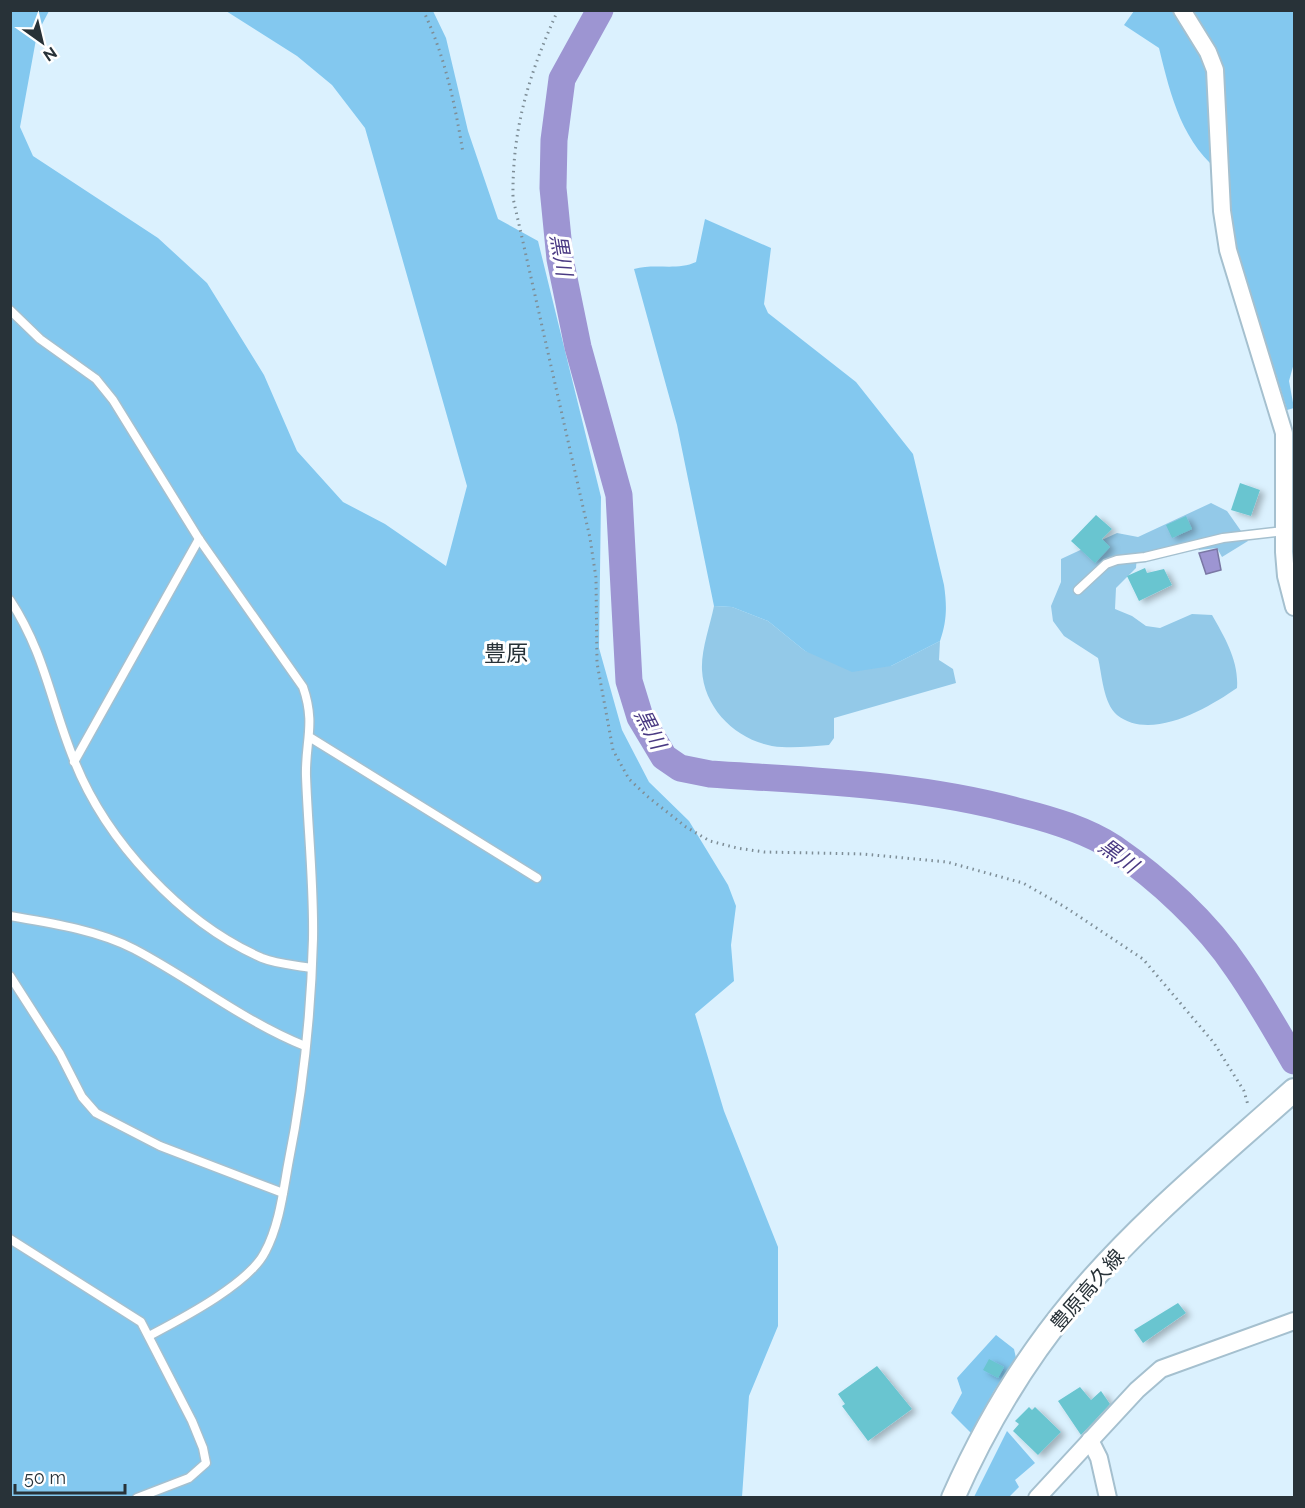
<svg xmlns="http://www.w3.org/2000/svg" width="1305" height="1508" font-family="Raleway,'Noto Sans JP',sans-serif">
<defs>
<filter id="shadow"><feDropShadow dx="5" dy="3" stdDeviation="3" flood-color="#0004"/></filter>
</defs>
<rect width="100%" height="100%" fill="#dbf1fe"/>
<!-- green -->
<g fill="#93c9e8">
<path d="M1211,503L1227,511L1248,541L1222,557L1217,548L1199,550L1194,541L1137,554L1136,568L1116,588L1115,609L1132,616L1146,626L1160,628L1192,614L1212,615C1225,638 1239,661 1237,688C1208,708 1151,742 1117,715C1103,703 1102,674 1098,658L1064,636L1053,621L1051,606L1061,582V559L1117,533L1138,537Z"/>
<path d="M714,606L732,607L768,621L805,651L891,666L940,641L939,660L953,669L956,683L834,718V738L829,745C814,746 797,748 782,747C742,745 704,712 702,670C701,650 710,626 714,606Z"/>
</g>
<!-- forest -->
<g fill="#83c8ef">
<polygon points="10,11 49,11 37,34 20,127 33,156 158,238 207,283 264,375 297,451 343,502 385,524 446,566 467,486 365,128 332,85 297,56 226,11 433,11 446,38 468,131 498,219 538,241 601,497 599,648 622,730 649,782 689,821 728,885 736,906 731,945 734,981 695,1014 724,1111 778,1247 778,1326 749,1396 742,1497 11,1497"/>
<path d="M1134,11H1294V363L1289,381L1294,408L1287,410L1268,349L1243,288L1230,229L1225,176C1182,144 1171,97 1159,48L1124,25Z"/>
<path d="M705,219L771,248L764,304L768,313L856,382L913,454L944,585C947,606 947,621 940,641L891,666L852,672L805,651L768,621L732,607L714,606L677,425L634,269C655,263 677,271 696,262Z"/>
<polygon points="1294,435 1294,594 1287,552"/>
<polygon points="996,1335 1014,1349 1016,1358 994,1391 972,1434 951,1413 962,1393 957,1378"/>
<polygon points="1007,1431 1035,1463 1015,1480 1019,1487 1009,1497 974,1497"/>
</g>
<!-- water -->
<polygon fill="#9d95d2" stroke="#7a77a4" stroke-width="1.5" points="1217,549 1221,570 1206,574 1199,553"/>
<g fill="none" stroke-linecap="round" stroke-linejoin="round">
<!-- river -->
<path stroke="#9d95d2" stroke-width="27" d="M600,10L562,79L554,140L553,188L560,259L578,347L619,495L629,681L640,717L664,757L680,768L710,774C815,781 919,784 1021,812C1053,820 1086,830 1114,848C1159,879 1207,923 1237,968C1258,998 1276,1030 1294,1061"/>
</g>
<!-- building -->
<g fill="#69c5d0" filter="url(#shadow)">
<polygon points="1240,483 1260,490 1251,516 1231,510"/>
<polygon points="1096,515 1112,529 1102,539 1110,547 1095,563 1071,541"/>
<polygon points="1186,516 1192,529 1172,538 1166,525"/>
<polygon points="1145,568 1147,573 1164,569 1172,585 1139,601 1127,576"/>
<polygon points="1178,1303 1186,1313 1143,1343 1134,1330"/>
<polygon points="989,1359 1004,1367 998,1378 983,1370"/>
<polygon points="877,1366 912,1409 868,1441 842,1406 845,1404 838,1394"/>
<polygon points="1080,1387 1091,1400 1101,1391 1110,1404 1081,1435 1058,1401"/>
<polygon points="1029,1407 1032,1410 1035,1407 1061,1432 1038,1455 1013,1431 1019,1424 1015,1421"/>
</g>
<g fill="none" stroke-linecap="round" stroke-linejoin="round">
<defs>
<g id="service">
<path d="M10,310L40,339L96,379L113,400L199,539L303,687C316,724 305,742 306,776C308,830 314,885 313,939C311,1015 303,1091 288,1165C283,1193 279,1226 265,1252C249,1284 181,1319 149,1336"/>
<polyline points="1078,590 1106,564 1117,560 1145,557 1223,538 1284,531"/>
<path d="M10,600C45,653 51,704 74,760C106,841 182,923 262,958C277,964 295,965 311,968"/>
<polyline points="311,738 537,878"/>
<polyline points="74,762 199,539"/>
<path d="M10,916C51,923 97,930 134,949C193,980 243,1021 305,1046"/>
<polyline points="10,976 60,1054 82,1097 96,1113 160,1146 283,1193"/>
<polyline points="10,1239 141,1322 192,1421 203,1448 206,1463 189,1478 137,1498"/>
</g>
<g id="minor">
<polyline points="1182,10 1208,52 1215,70 1222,211 1228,250 1284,433 1284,552 1286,576 1294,607"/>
<polyline points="1090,1440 1099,1458 1108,1498"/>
<polyline points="1037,1498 1137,1390 1161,1369 1294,1321"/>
</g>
<path id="secondary" d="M953,1498C984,1428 1023,1362 1071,1304C1136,1225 1218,1158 1294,1090"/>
</defs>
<!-- service casing -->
<use href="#service" stroke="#a5c0cf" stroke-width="11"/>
<!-- minor casing -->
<use href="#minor" stroke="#a5c0cf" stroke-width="20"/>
<!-- secondary casing -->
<use href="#secondary" stroke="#a5c0cf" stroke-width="26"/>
<!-- path -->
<g stroke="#7e8e97" stroke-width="3" stroke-dasharray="1.5 4.5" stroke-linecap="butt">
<path d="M423,10C445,56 455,104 463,153"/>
<path d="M558,10C529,74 512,128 513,198L590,538L596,578L597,663L613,750L629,779L647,796L686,827L710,841L737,848L764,852L863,854L947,862L1023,883L1065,907L1143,959L1214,1043L1244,1091L1248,1105"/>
</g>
<!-- service -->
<use href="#service" stroke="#fff" stroke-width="8"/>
<!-- minor -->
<use href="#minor" stroke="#fff" stroke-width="16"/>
<!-- secondary -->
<use href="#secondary" stroke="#fff" stroke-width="22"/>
</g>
<g text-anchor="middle" stroke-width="6" stroke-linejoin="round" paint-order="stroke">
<!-- street labels -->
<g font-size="20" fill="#283238" stroke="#fff">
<text transform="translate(1087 1290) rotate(-49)" y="7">豊原高久線</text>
</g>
<!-- water labels -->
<g font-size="21" font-style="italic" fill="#4a3a83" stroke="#fff">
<text transform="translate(561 255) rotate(80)" y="7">黒川</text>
<text transform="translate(650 729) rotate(63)" y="7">黒川</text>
<text transform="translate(1118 856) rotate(36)" y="7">黒川</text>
</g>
<!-- quarter labels -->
<g font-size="22" fill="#283238" stroke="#fff">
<text x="506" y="661">豊原</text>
</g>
</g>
<!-- border -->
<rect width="1305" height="1508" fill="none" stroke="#283238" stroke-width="24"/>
<!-- north arrow -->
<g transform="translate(42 42) rotate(146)" stroke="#ffffff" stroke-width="4.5" paint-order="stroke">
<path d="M0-4.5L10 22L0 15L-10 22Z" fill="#283238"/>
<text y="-9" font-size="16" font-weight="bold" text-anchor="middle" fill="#283238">N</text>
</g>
<!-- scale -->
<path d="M15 1484v9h110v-9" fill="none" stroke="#283238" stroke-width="3"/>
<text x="24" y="1484" font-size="18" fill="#283238" stroke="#ffffff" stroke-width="4.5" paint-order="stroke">50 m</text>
</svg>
